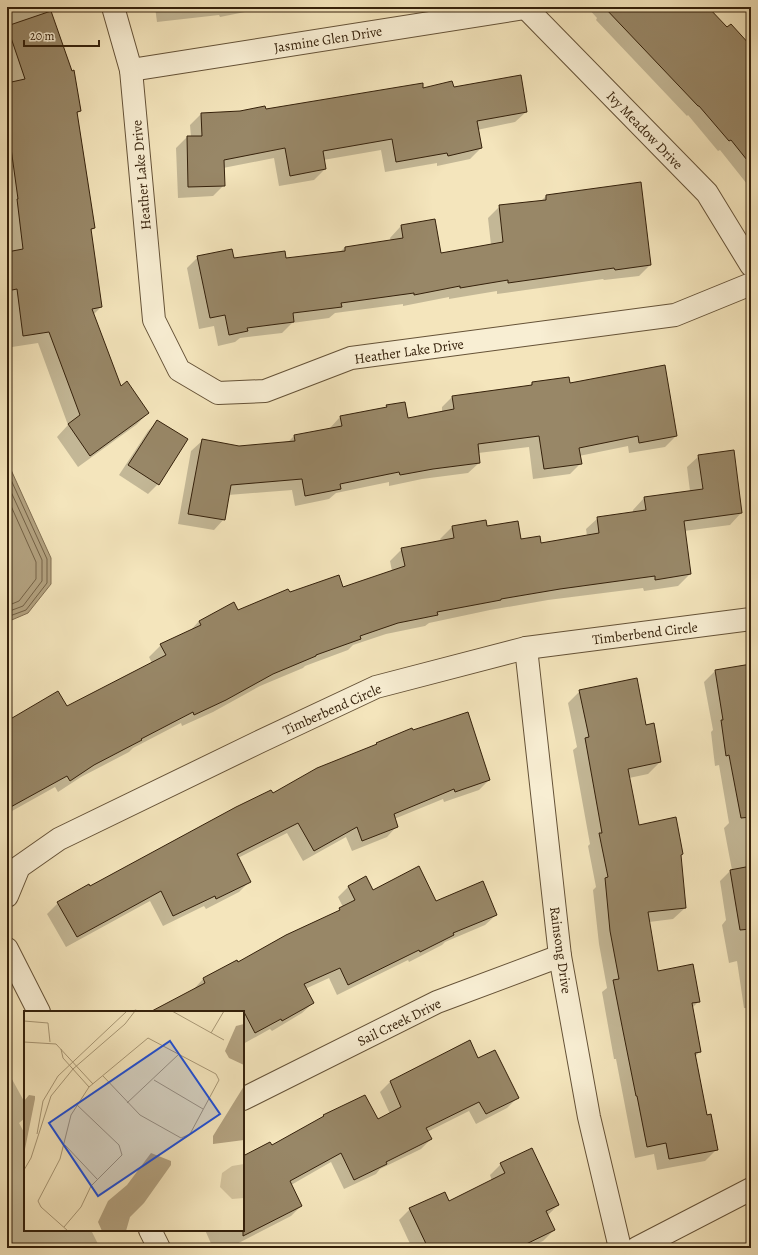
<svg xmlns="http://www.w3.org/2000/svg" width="758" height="1255" font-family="Alegreya,serif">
<rect width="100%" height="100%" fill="#f4e5bc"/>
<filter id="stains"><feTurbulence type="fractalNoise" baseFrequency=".005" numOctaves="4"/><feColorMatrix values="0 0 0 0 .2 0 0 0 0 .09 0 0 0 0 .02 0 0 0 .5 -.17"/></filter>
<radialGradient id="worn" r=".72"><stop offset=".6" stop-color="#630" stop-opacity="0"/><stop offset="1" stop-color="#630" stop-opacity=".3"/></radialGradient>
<!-- water -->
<polygon fill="#b3a280" stroke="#816e51" points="7,461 51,558 51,584 28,613 7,622"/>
<!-- shadow -->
<g fill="#0003">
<polygon points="7,7 48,7 71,72 80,111 76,114 94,228 90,231 101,307 93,315 120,387 148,413 136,425 78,467 57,437 68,425 38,343 12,347 7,311 7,253 11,252 7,224 7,84 11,83 7,70"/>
<polygon points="155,7 260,7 248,9 245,12 220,17 219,15 157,22"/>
<polygon points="587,7 707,7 727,28 751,47 751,189 720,150 718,151 688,115 687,116 596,20 597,18"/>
<polygon points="453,88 526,112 515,122 477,130 481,148 470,159 437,166 437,163 385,172 381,150 323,160 325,169 314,180 279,186 274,158 223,168 224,185 213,196 178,198 176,148 187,137 191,137 190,125 201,114 265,110 423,89"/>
<polygon points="546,196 650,265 639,276 604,280 603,279 497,294 497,291 449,299 449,297 403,306 403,304 335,313 329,318 292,323 282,333 240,338 235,342 218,346 214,326 199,329 187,268 198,257 233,259 286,259 340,252 345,247 391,241 390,238 401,226 440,254 491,245 488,218 500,206 540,202"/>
<polygon points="532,383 569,384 676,436 665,447 629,453 628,446 579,456 581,463 570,474 533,479 529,447 478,453 479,463 468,473 422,479 389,486 389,482 336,493 329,499 295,506 292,490 228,495 224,519 214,530 178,524 191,451 202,441 239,447 288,442 294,436 330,429 330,428 340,417 385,409 387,406 407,419 442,413 442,407 452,397 529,387"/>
<polygon points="158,421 158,484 148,494 119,475 148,431"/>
<polygon points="699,456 741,513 730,525 684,531 690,574 678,586 644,591 643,588 548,600 490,610 429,623 425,626 386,634 353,645 348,650 305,666 303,668 260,686 213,712 182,726 181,723 133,748 129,752 81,777 58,792 55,787 12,811 10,807 7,810 7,723 67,708 152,663 149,657 161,645 190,631 199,621 238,611 289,593 343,588 392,571 390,561 402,549 441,541 440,539 452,527 485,521 486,528 520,540 540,544 587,536 586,529 598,518 633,513 633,510 644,498 690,491 687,467"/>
<polygon points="751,665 751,1021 749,1008 744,1008 737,961 729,963 722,925 726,920 720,881 730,871 732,870 724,828 729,823 719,765 715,766 711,732 713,730 704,682 715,671"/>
<polygon points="580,691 646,726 660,762 648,774 629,778 639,826 682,854 680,857 685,908 673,919 649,922 657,972 699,1001 692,1008 700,1051 695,1057 706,1116 717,1149 705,1161 657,1170 654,1154 635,1158 616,1059 614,1059 602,992 607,988 599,944 593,890 596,887 588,846 590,844 573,750 577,747 568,703"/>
<polygon points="377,744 489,780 479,790 444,802 443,799 394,819 397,826 387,837 352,851 346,837 303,861 287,833 238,858 249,882 239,892 206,909 204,906 163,926 150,901 66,947 47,914 58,903 272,794 374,746"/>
<polygon points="348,887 436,902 496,915 485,925 445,942 442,945 409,962 408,960 337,995 329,978 305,989 313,1003 302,1013 272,1031 270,1029 243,1044 243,1012 152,1012 193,990 203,979 236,962 237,964 334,914 343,907 338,897"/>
<polygon points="136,1009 137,1012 131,1012"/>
<polygon points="469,1042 478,1060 517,1098 507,1108 476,1124 469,1111 427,1132 431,1139 421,1149 380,1169 376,1174 344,1189 331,1162 291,1185 301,1206 291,1216 229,1248 213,1248 205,1230 243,1230 243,1158 272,1147 320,1120 324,1116 365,1096 378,1120 390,1114 380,1092 390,1082"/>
<polygon points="7,1070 25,1103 25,1118 19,1123 25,1134 25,1230 91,1230 100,1248 7,1248"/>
<polygon points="501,1164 558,1205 547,1216 554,1230 543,1241 528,1248 412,1248 399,1220 410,1209 449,1202 492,1181 490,1175"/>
</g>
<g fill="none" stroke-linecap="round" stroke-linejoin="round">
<!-- shore -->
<g stroke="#746246" stroke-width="1">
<polyline points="7,471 47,559 47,583 26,610 7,617"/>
<polyline points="7,483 42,560 42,581 23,606 7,612"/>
<polyline points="7,497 36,562 36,579 19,601 7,606"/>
</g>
</g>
<!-- building -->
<g fill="#988767" stroke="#35210b">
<polygon points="604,7 708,7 727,27 731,24 751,46 751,165 731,140 729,141 699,106 698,106"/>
<polygon points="51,11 72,71 74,70 81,111 77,112 95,228 91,229 102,307 92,309 121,386 127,381 149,413 90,456 68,424 80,415 49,332 23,336 17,289 7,291 7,252 23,249 17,199 18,199 7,119 7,83 25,79 7,26"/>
<polygon points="521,75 527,112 477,121 482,148 448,156 447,153 396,162 392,139 323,151 326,169 290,176 285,148 224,160 225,186 188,187 187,136 202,136 201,113 240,111 265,106 266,109 423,83 423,88 452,81 454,87"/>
<polygon points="641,182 651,265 615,270 614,268 508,283 508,280 460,288 460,286 414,295 414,293 341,303 342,307 293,313 294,322 247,328 248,331 229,335 225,315 210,318 197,256 232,249 234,258 285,251 286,258 345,251 345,247 403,238 401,225 435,219 441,253 503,242 499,205 546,200 546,195"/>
<polygon points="665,365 677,436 639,443 638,436 579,448 582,464 544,469 539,436 478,444 480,463 433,469 400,475 399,472 340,484 341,489 305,496 302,479 231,485 225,520 188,514 202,439 239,446 295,441 294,435 342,426 340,416 387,407 386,405 405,402 408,418 454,409 452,396 532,385 532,382 569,377 570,383"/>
<polygon points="157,420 188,439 159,485 128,465"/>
<polygon points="734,450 742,513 684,521 691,574 655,580 655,576 560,589 501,599 501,600 437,612 438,615 398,623 360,636 361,639 316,655 316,656 273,674 226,700 194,715 193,712 141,739 142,740 94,765 70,781 67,776 7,809 7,721 58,691 67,706 166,655 160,644 201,625 199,621 234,602 238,610 288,589 290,592 339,575 343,587 405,566 401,548 454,538 452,526 486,520 487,526 518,521 521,539 540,536 541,543 599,533 597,517 646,510 644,497 703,489 698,455"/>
<polygon points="751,664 751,817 741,818 729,755 726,756 721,720 723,720 715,670"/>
<polygon points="637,678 646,725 654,723 661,762 628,769 639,825 676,817 683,854 681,855 686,908 648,912 658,971 693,964 700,1002 692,1003 701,1052 695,1053 707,1115 711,1114 718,1150 669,1159 666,1143 647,1147 637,1096 636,1096 622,1026 613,980 619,979 610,931 605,878 608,877 599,833 602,833 585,738 589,737 579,690"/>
<polygon points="468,712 490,780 455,792 454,789 394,814 398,827 362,841 357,827 314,851 298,823 237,854 251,882 216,899 215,896 173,916 161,891 77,937 57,902 89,884 90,886 236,807 271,790 273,793 317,768 377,744 376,743 412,728 413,730"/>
<polygon points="419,866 436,901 483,881 497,915 453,933 454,935 420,952 419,950 348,985 340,968 304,984 314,1003 282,1021 281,1019 255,1033 244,1012 150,1012 205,983 203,978 237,960 238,962 286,935 340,910 339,908 355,900 348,886 366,876 373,890"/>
<polygon points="751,866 751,929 740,930 730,870"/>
<polygon points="470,1040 478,1058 495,1050 519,1098 486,1114 479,1102 426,1128 432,1139 386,1162 387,1164 354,1180 341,1153 290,1181 302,1206 243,1236 243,1156 270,1142 272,1145 324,1116 323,1115 365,1095 378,1119 401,1107 390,1081"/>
<polygon points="532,1148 559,1205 546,1211 555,1230 518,1248 428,1248 409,1208 445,1192 449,1201 505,1173 500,1163"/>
</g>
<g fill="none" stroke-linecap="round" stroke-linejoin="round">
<defs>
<g id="minor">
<polyline points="113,7 131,70 154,320 179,370 218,393 265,391 351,358 675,315 751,284"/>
<polyline points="525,7 707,193 751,265"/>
<polyline points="131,70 525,8"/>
<polyline points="526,648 560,956 589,1117 620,1248"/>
<polyline points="7,896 19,867 59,839 259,742 376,687 526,648 751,619"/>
<polyline points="7,949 39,1012"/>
<polyline points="243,1099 437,1002 560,956"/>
<polyline points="150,1230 159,1248"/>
<polyline points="637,1248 751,1189"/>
</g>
</defs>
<!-- minor casing -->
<use href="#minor" stroke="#655237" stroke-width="24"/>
<!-- minor -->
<use href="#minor" stroke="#f8eed3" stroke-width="22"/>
</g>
<g text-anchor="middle" stroke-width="4" stroke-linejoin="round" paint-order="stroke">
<!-- street labels -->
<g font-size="14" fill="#35210b" stroke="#f8eed3">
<text transform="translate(328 39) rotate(-9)" y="5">Jasmine Glen Drive</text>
<text transform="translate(645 130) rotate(46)" y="5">Ivy Meadow Drive</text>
<text transform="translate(141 175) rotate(-95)" y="5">Heather Lake Drive</text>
<text transform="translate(409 351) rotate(-8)" y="5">Heather Lake Drive</text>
<text transform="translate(645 633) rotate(-7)" y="5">Timberbend Circle</text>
<text transform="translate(332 709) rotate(-24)" y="5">Timberbend Circle</text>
<text transform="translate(561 950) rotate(82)" y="5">Rainsong Drive</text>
<text transform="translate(399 1022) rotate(-26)" y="5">Sail Creek Drive</text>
</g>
</g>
<!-- overview -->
<g transform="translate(24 1011)">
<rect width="220" height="220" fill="#f4e5bc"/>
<path d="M220,153V187L208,188L196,176L198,162L208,155Z" fill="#d4c49e"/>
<path d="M220,13V54L205,47L201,40L212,15ZM220,75V129L189,133V125ZM5,84L11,85V88L0,143V90ZM127,142L147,150V154L120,192L106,206L102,220H78L74,211L84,190L103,174Z" fill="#b3a280"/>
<path fill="none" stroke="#a89775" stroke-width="1" d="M148,0L200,29M0,10L24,12L26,31M187,22L200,0M0,31L32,33L69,73M37,38L39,47L65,76M130,69L179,98M103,92L155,43M13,123L19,90L34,65L103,0M41,134L73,168M0,159L7,147L27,85L49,58L101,13L111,0M40,216L57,196L67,175L98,144L95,134L52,93M44,220L17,196L14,190L36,148L47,104L65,76L124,27L192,63L195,69L166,123L157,127L116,104L79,65"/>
<path fill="#1d4ed8" fill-opacity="0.15" stroke="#1d4ed8" stroke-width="2" d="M146,30L196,103L74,185L25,112Z"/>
<rect width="220" height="220" fill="none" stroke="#35210b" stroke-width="2"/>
</g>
<!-- margin -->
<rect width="758" height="1255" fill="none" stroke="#f4e5bc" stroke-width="24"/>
<rect x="8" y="8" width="742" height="1239" fill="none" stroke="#35210b" stroke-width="2"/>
<rect x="12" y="12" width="734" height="1231" fill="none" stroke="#35210b"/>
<!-- scale -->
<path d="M24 40v6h75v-6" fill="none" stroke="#35210b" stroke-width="2"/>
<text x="30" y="40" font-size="12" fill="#35210b" stroke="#f8eed3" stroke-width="3" paint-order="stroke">20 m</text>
<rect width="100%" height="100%" filter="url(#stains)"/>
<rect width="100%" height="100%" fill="url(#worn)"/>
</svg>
